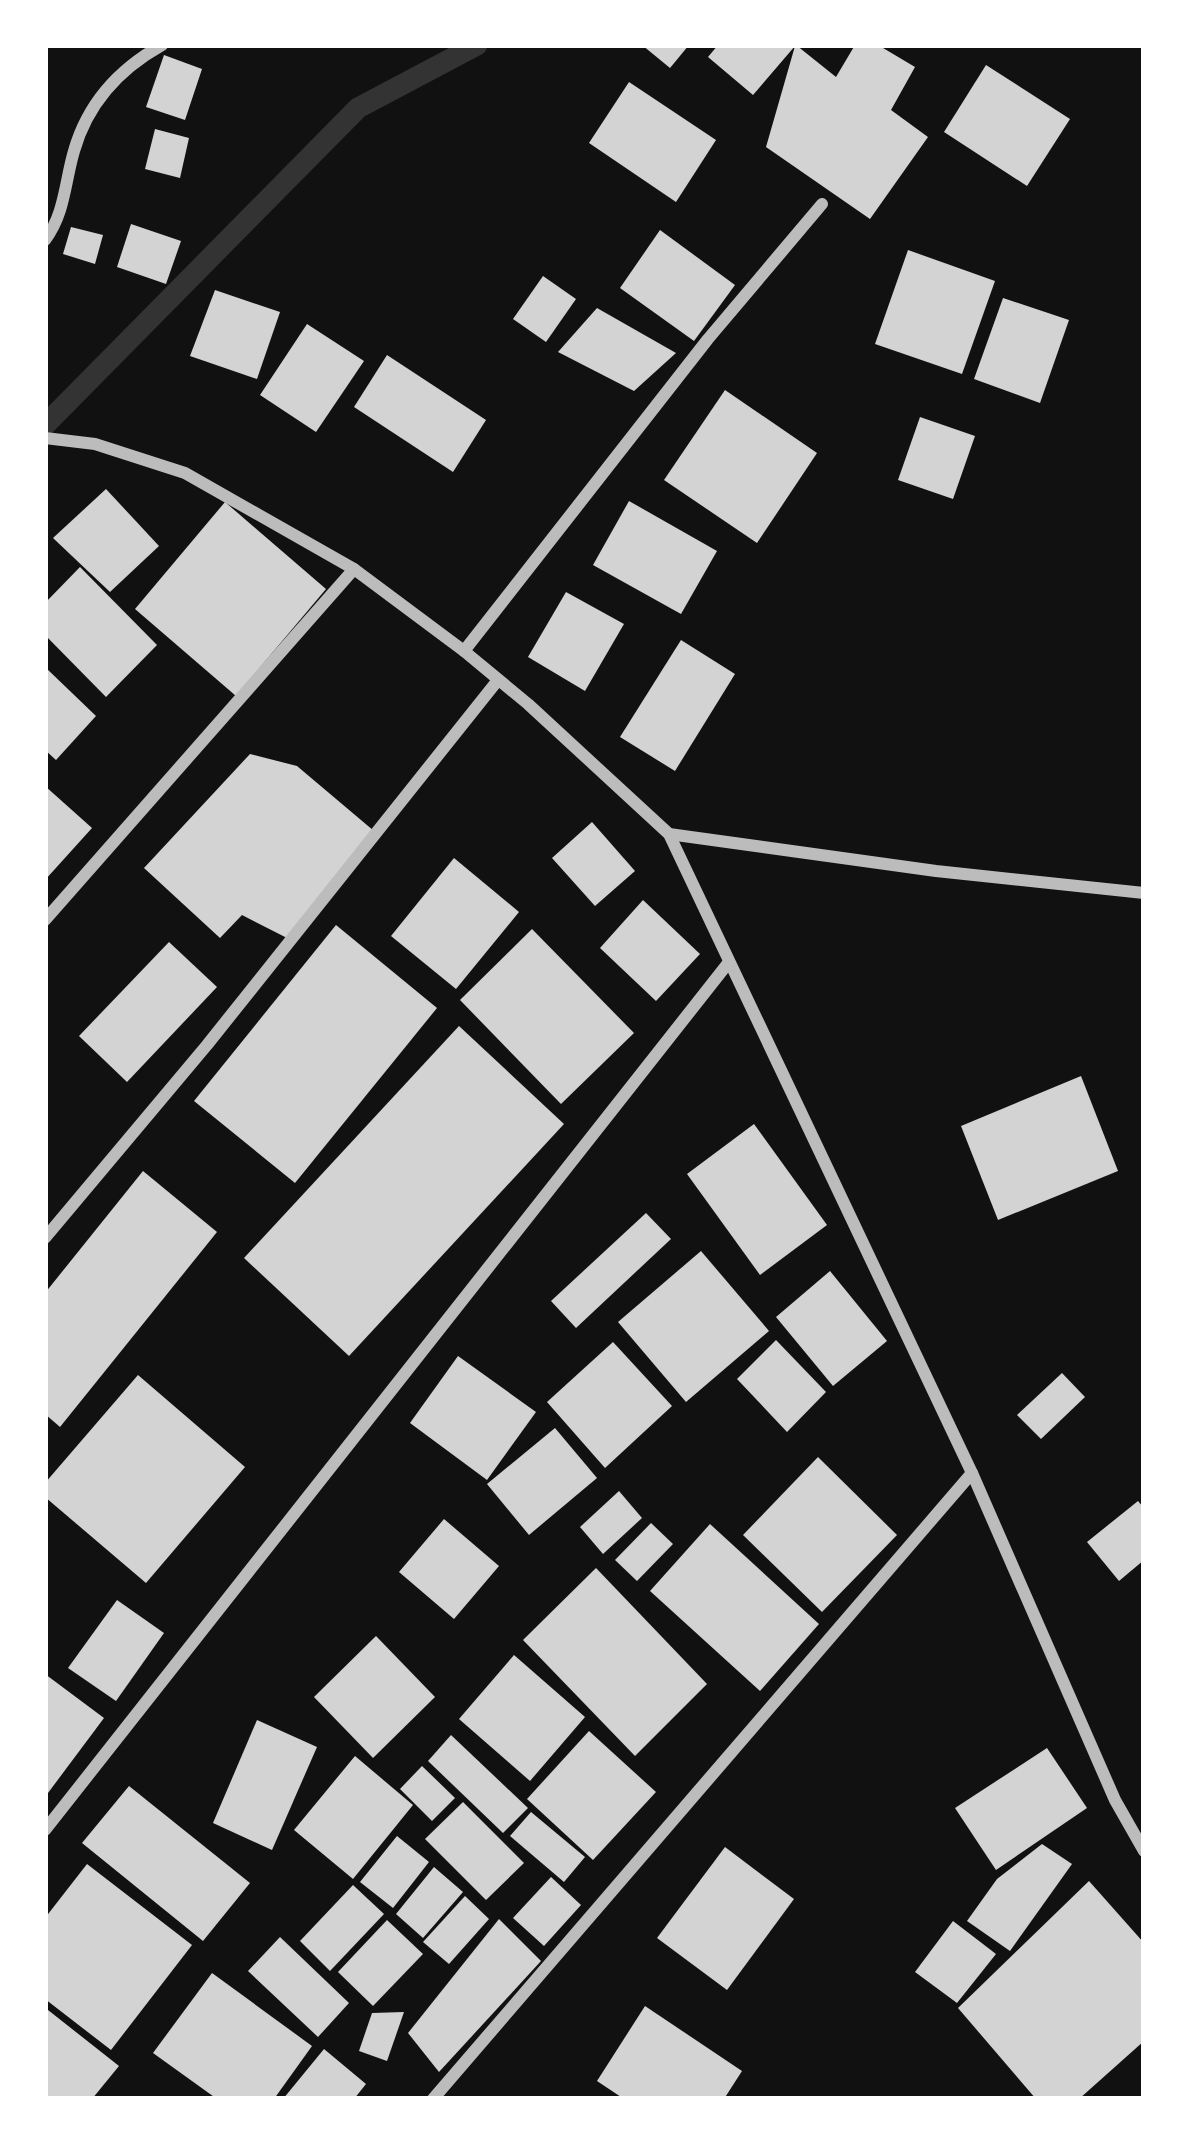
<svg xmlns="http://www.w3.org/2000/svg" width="1189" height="2144" font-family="Montserrat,sans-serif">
<rect width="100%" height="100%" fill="#111"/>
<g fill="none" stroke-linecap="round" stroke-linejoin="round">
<!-- stream -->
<polyline stroke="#333" stroke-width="21" points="45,425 358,108 477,45"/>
</g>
<!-- building -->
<g fill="#d3d3d3">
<polygon points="642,45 689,45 670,68"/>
<polygon points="718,45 796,45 836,77 855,45 878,45 915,67 891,110 928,137 870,219 766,147 795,46 753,95 708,57"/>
<polygon points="164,55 202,69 185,120 146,107"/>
<polygon points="986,65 1070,119 1027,186 944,132"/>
<polygon points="629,82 716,140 676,202 589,143"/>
<polygon points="155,129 189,138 180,178 145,169"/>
<polygon points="131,224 181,241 166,284 117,267"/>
<polygon points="71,227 103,235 95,264 63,254"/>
<polygon points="660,230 735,285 694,341 620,288"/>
<polygon points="908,250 995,281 962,374 875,344"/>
<polygon points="543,276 576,299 546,342 513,319"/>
<polygon points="215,290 280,312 257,379 190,356"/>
<polygon points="1003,298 1069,320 1040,403 974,379"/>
<polygon points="597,308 676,353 634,391 558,352"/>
<polygon points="307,324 364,361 316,432 260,395"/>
<polygon points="387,355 486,420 453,472 354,407"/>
<polygon points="725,390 817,453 757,543 664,480"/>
<polygon points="920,417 975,436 953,499 898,480"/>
<polygon points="106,489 159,546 110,592 53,538"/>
<polygon points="629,501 717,551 681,614 593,565"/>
<polygon points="225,502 326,589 236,696 135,609"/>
<polygon points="80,567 157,645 106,697 45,635 45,603"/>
<polygon points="566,592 624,624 585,691 528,657"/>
<polygon points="681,640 735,674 675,771 620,737"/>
<polygon points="45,667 96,716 56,760 45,750"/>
<polygon points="250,754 297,766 374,831 287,938 242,915 220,938 144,868"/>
<polygon points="45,786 92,828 45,880"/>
<polygon points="592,822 635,871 595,906 552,858"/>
<polygon points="454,858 519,912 456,989 391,936"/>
<polygon points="643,900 700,954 656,1001 600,948"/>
<polygon points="336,925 437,1008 295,1183 194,1101"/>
<polygon points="532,929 634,1033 561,1104 460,1000"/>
<polygon points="169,942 217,987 127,1082 79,1036"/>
<polygon points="459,1026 564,1124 349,1356 244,1258"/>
<polygon points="1081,1076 1118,1171 998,1220 961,1126"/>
<polygon points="754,1124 827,1225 760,1275 687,1174"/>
<polygon points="143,1171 217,1232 60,1427 45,1414 45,1293"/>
<polygon points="646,1213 671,1239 576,1328 551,1301"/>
<polygon points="701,1251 769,1331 686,1402 618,1322"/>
<polygon points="830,1271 887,1341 833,1386 776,1317"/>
<polygon points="776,1340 826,1392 787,1432 737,1379"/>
<polygon points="613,1342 672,1406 605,1468 547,1402"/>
<polygon points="458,1356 536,1412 487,1480 410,1423"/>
<polygon points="1062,1373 1085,1397 1041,1439 1017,1415"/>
<polygon points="138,1375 245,1467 146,1583 45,1497 45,1483"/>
<polygon points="555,1428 597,1478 529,1535 487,1484"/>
<polygon points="818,1457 897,1535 822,1612 743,1535"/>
<polygon points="619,1491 642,1518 603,1554 580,1527"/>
<polygon points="1138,1501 1144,1508 1144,1560 1119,1581 1087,1542"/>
<polygon points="444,1519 499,1566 454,1619 399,1572"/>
<polygon points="651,1523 673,1544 637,1581 615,1560"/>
<polygon points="710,1524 819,1624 760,1691 650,1591"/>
<polygon points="596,1568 707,1684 635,1756 523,1640"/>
<polygon points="117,1600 164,1633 116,1701 68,1668"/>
<polygon points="376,1636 435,1697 373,1758 314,1697"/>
<polygon points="514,1655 585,1717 530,1781 459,1719"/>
<polygon points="45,1674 104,1718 45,1797"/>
<polygon points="257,1720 317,1747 272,1850 213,1823"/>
<polygon points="589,1731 656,1792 593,1860 527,1799"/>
<polygon points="451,1735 528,1808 503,1833 428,1761"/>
<polygon points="1047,1748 1087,1808 996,1870 955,1808"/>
<polygon points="355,1756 413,1805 353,1879 294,1830"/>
<polygon points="422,1766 455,1798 432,1821 400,1789"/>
<polygon points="129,1786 250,1883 203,1941 82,1843"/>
<polygon points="463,1802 524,1863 486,1900 425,1839"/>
<polygon points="531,1812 585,1857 564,1882 510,1836"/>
<polygon points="397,1836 429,1862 393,1908 360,1882"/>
<polygon points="1042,1844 1072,1864 1010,1951 967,1921 997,1879"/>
<polygon points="725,1847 794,1899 727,1990 657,1938"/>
<polygon points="87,1864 192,1945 111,2050 45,1999 45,1918"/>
<polygon points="434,1867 463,1892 423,1938 396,1914"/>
<polygon points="551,1877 581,1905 544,1946 513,1918"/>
<polygon points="1089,1881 1144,1943 1144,2041 1079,2099 1036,2099 958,2008"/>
<polygon points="353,1885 384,1914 330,1971 300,1941"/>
<polygon points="465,1896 489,1919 449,1964 423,1942"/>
<polygon points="499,1919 541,1961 439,2072 408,2033"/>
<polygon points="387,1920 423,1954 373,2006 338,1972"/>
<polygon points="953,1921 996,1954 957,2003 915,1972"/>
<polygon points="280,1937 349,2003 318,2037 248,1971"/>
<polygon points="212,1973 312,2046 274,2099 217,2099 153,2053"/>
<polygon points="645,2006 742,2071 724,2099 624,2099 597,2081"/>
<polygon points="48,2010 119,2066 92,2099 45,2099"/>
<polygon points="404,2012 387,2061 359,2051 372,2013"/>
<polygon points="324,2049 366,2084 354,2099 283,2099"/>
</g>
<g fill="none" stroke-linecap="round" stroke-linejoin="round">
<!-- minor -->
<g stroke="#bcbcbc" stroke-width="12">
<path d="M45,240C65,214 65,181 74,151C88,102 119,69 162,45"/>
<polyline points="45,438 95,444 185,473 354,569 464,651 528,704 669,834 972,1473 1115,1800 1144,1851"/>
<polyline points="464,651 708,339 822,204"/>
<polyline points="669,834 936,871 1144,893"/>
<polyline points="45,920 354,569"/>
<polyline points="45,1238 207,1045 498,680"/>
<polyline points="45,1830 729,962"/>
<polyline points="433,2099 972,1473"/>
</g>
</g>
<!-- border -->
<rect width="1189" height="2144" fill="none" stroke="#ffffff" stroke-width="96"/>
</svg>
